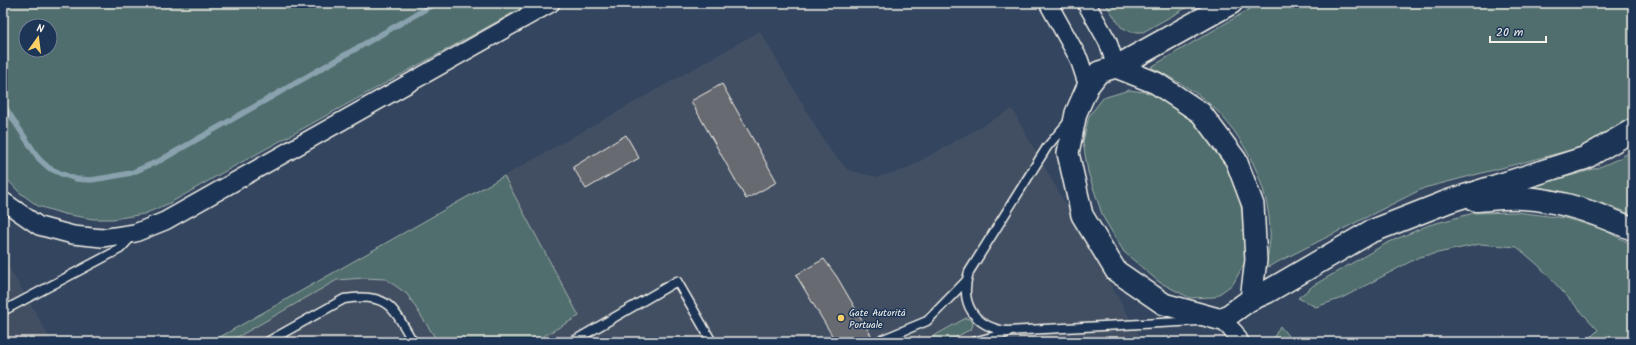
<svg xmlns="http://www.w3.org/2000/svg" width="1636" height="345" font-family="Kalam,sans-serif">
<rect width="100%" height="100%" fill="#33455f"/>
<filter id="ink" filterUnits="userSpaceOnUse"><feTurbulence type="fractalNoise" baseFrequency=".025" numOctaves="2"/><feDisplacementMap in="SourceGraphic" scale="8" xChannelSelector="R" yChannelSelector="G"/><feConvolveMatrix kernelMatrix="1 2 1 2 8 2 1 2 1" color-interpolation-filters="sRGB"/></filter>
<g filter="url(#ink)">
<!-- built -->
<g fill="#435064">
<polygon points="760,31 829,149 848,170 877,177 904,170 1012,109 1143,342 211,342"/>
<polygon points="3,257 33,308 52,342 3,342"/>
</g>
<!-- green -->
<g fill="#4f6e6d" stroke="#a2b0aa" fill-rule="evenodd">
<path d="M3,3H531L222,173L170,203L144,214L113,219H93L64,214L38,206L19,192L3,175ZM26,26H50V50H26Z"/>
<polygon points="1105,3 1195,3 1143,32 1131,32 1121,27"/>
<path d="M1260,3H1633V117L1594,144L1424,188L1266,268C1267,256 1271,243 1270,231C1269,185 1244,135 1210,104C1193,89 1171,78 1151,67Z"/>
<polygon points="1129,90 1152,93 1176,106 1200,127 1224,160 1239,195 1245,230 1245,262 1233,284 1215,297 1190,298 1159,282 1124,252 1103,217 1088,172 1083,142 1089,116 1103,98"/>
<path d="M1633,150V215C1598,200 1566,192 1528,186C1564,177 1602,171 1633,150Z"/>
<polygon points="504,176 579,316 533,342 438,342 407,294 386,279 363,278 337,280 229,342 211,342"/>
<polygon points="1517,212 1564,218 1600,228 1633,245 1633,342 1586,342 1598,330 1538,265 1517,247 1480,244 1419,257 1342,298 1316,307 1298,298 1314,285 1387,243 1429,225 1474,213"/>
<polygon points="966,318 971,320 973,325 971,329 947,342 923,342"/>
<polygon points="1280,326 1293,342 1274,342 1273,339"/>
<polygon points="1141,338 1143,342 1051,342 1066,339"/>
</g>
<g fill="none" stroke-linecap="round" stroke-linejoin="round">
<!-- stream -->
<polyline stroke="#89a2ae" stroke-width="5.5" points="3,104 39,159 49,168 62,174 76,179 91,180 110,177 131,173 161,160 436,3"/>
</g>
<!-- building -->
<g fill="#676b71" stroke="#f4f1e8">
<polygon points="722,84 777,182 746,199 691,101"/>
<polygon points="626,135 639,158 586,189 573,167"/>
<polygon points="824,259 837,277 875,342 836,342 796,275"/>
</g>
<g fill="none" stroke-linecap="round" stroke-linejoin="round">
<defs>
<g id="service">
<path d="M1069,121L1047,147L969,272C959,303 974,327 1007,331L1199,321"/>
<polyline points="3,311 120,249 133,235"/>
<polyline points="881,340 927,321 966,281"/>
<path d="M267,342L344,299C388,292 393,307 413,342"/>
<polyline points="572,342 677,281 712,342"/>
<polyline points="973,342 1007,333"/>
</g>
<g id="minor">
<polyline points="1048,3 1079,59 1088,86"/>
<polyline points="1086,3 1108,42 1116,67"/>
<polyline points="3,201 39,226 73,235 102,238 135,233 165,221 551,3"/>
<polyline points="1222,320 1235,333 1240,342"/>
</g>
<polygon id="tertiary" points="1116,67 1156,83 1201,113 1236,160 1253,205 1256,260 1251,299 1222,320 1164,304 1116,271 1082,215 1068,153 1076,113 1088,86 1099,72"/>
<g id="trunk">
<polyline points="1116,67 1231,3"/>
<path d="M1476,200C1491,199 1508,197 1523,198C1562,200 1597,214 1633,229"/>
<polyline points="1251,299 1267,292 1370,232 1449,201 1585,158 1633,130"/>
</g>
</defs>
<!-- service casing -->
<use href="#service" stroke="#f4f1e8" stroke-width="11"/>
<!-- minor casing -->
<use href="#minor" stroke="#f4f1e8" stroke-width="20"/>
<!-- tertiary casing -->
<use href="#tertiary" stroke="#f4f1e8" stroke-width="24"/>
<!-- trunk casing -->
<use href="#trunk" stroke="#f4f1e8" stroke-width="25"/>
<!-- service -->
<use href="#service" stroke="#1d3557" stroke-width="8"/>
<!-- minor -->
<use href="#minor" stroke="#1d3557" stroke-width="17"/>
<!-- tertiary -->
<use href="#tertiary" stroke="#1d3557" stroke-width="21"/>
<!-- trunk -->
<use href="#trunk" stroke="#1d3557" stroke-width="22"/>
</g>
</g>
<!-- markers -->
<circle fill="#ffd166" stroke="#1d3557" stroke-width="1.5" cx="841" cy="318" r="4"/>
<g text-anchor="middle" stroke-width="3" stroke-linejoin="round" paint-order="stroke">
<!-- poi labels -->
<g font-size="10" fill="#f4f1e8" stroke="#1d3557" text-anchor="start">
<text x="849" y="316">Gate Autorità<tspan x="849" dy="12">Portuale</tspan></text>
</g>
</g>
<!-- margin -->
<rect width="1636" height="345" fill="none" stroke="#1d3557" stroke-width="16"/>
<rect x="8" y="8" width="1620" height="329" fill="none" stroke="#f4f1e8" stroke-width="1.5" filter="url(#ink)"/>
<!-- north arrow -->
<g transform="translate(38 38) rotate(14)"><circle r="19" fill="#1d3557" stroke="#738091"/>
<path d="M0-3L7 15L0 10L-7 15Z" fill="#ffd166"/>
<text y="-6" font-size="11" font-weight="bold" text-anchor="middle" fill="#f4f1e8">N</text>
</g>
<!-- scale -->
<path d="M1490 36v6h56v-6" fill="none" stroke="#f4f1e8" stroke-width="2"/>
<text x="1496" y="36" font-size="12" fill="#f4f1e8" stroke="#1d3557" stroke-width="3" paint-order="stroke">20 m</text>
</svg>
